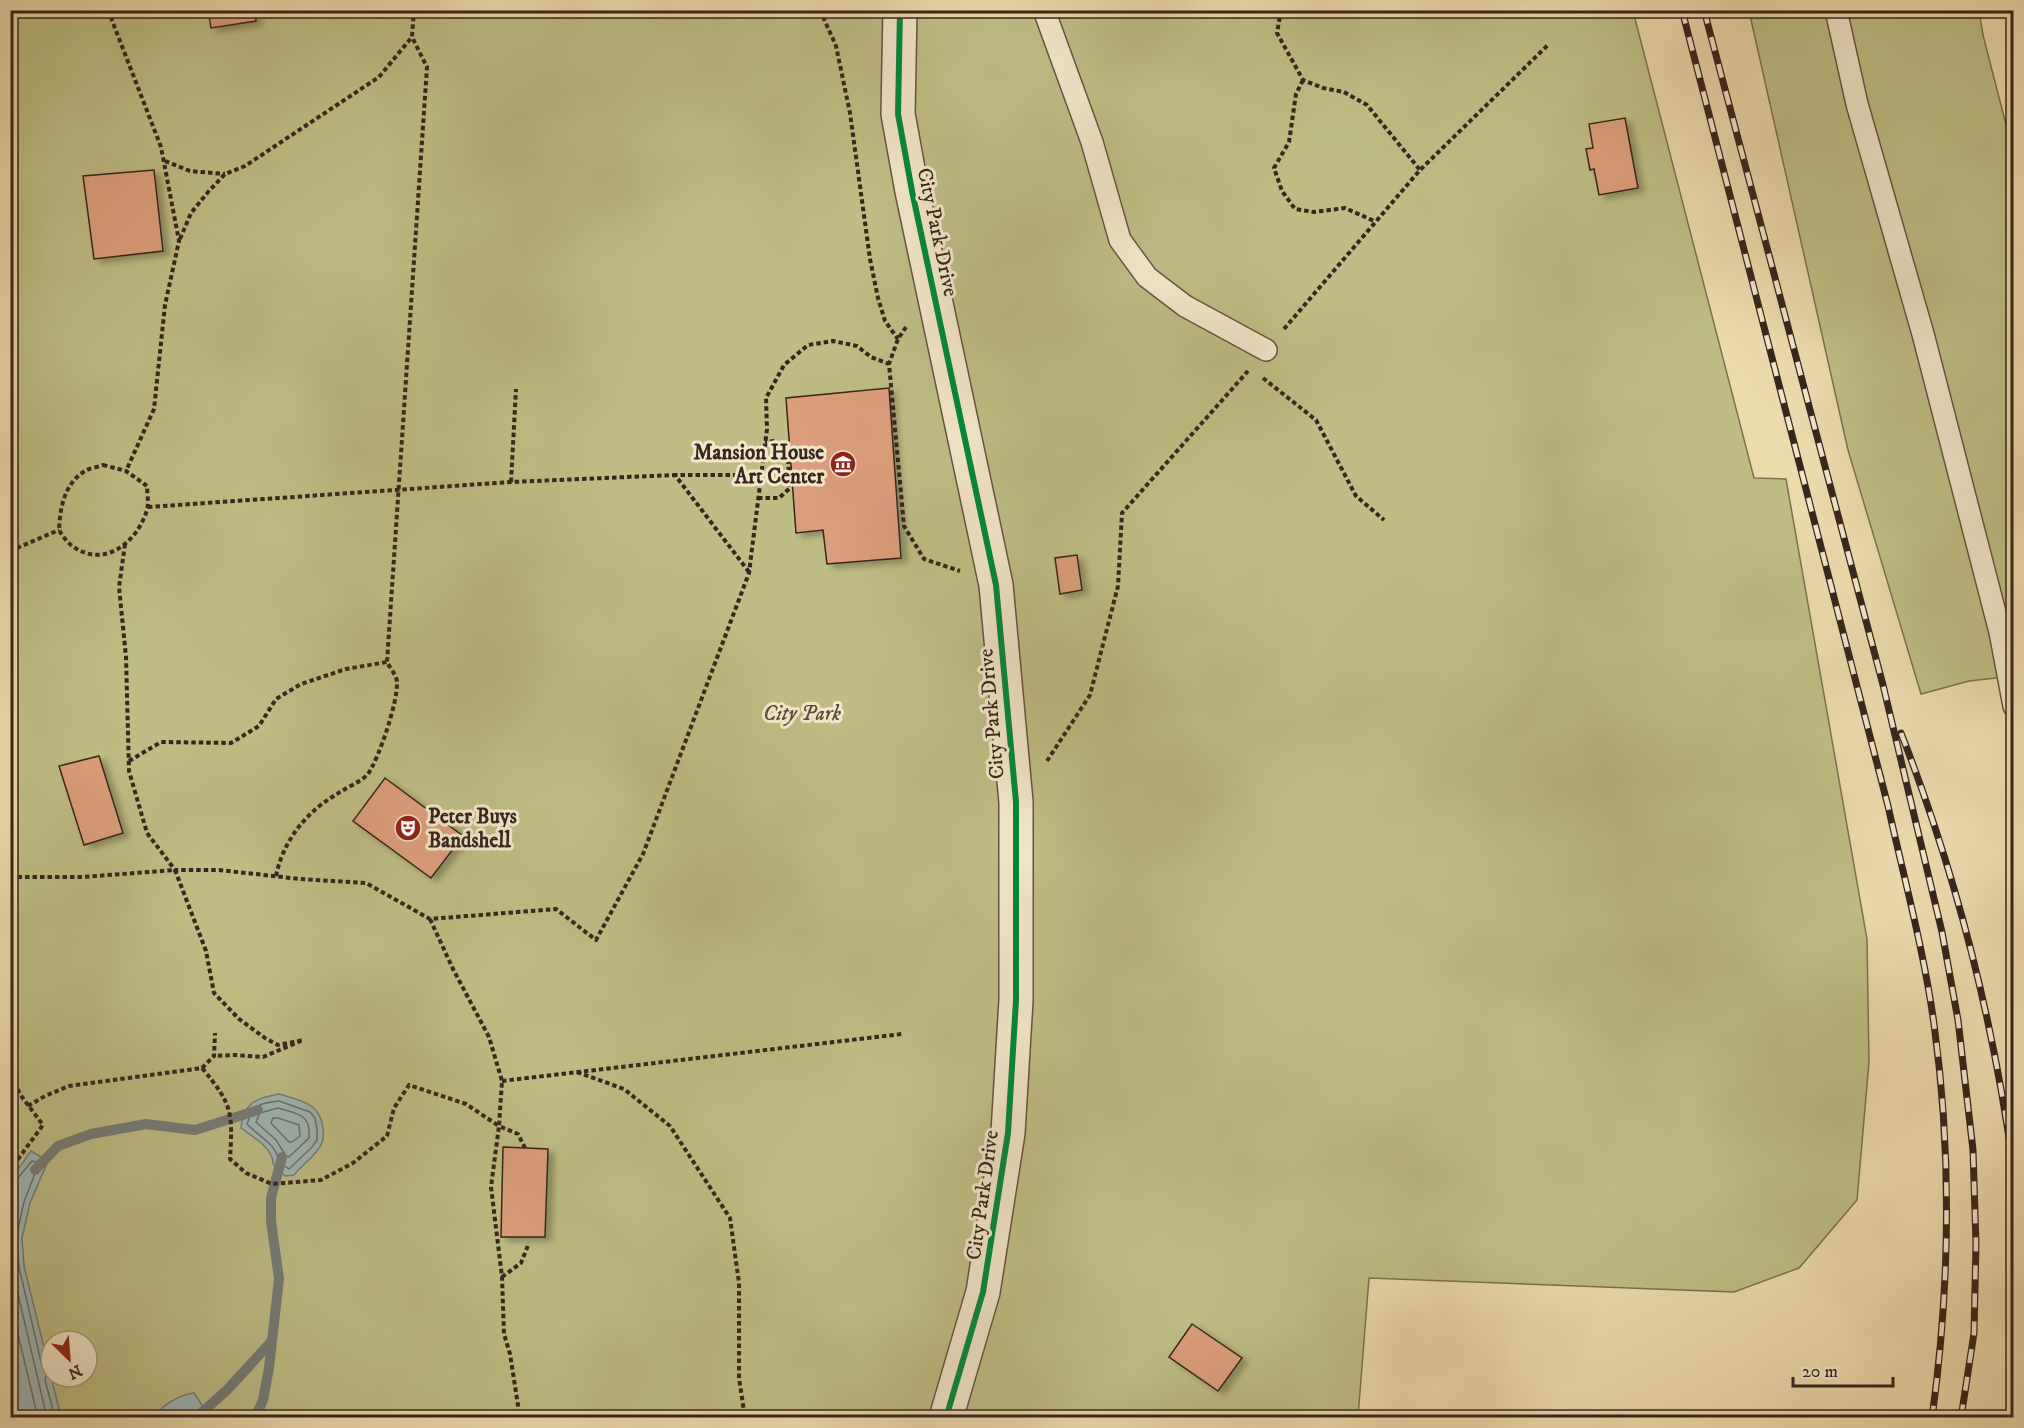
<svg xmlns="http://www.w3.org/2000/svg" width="2024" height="1428" font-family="'IM FELL DW Pica',serif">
<defs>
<filter id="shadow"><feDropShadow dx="6" dy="4" stdDeviation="3" flood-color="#0004"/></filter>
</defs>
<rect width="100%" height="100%" fill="#eddaad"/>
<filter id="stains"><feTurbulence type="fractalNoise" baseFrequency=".00333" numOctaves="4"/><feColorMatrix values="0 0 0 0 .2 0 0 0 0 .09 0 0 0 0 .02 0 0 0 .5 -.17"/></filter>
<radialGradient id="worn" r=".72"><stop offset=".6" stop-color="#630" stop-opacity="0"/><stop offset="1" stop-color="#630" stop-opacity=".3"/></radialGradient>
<!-- green -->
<g fill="#bfbd85" stroke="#7c7151" stroke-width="1.5" fill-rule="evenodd">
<path d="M10,11H1633L1754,478L1786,479L1867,939L1869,1062L1857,1200L1799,1268L1734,1292L1369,1278L1358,1417H11ZM51,1341H87V1377H51Z"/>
<polygon points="1749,11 1979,11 1983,35 2013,152 2013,676 1969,681 1921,694 1848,450"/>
</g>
<!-- water -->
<g fill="#9eb8b6" stroke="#757d79" stroke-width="1.5">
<polygon points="11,449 16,459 16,514 11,522"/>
<path d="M279,1094C301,1101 321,1103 323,1129C324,1138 323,1144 317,1151C310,1160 301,1166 294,1175L285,1176L273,1164C274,1149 252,1136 241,1128C243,1102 257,1098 279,1094Z"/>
<polygon points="31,1151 48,1161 30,1203 22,1238 24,1266 61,1417 11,1417 11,1179"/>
<path d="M194,1393L210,1417H155C162,1404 180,1395 194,1393Z"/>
</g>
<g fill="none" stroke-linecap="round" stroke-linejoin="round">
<!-- shore -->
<g stroke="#6b6e6a" stroke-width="1.5">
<path d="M279,1101L310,1112L315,1118L317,1129V1140L312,1147L289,1169L279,1162C277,1144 258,1136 247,1124C254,1104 260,1103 279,1101Z"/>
<path d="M278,1108C298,1114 311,1114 309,1138L289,1157L286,1156L276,1140L256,1122L260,1113Z"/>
<polygon points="273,1118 278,1118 299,1125 300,1136 292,1142 289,1142 271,1123"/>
<polyline points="10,1181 17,1179 32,1161 39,1163 24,1202 16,1238 19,1267 42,1366 47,1372 45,1380 55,1418"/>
<polyline points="10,1260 47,1418"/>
<polyline points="10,1301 38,1418"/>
</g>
<!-- stream -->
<g stroke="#757d79" stroke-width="10">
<polyline points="35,1170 58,1146 91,1134 146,1124 195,1130 258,1110"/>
<polyline points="196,1418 228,1389 271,1342"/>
<polyline points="255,1418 263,1400 269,1368 279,1279 271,1221 271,1198 282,1157"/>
</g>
</g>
<!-- building -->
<g fill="#db9e7c" stroke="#38251d" stroke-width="1.5" filter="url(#shadow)">
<polygon points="208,10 255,10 256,21 211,28"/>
<polygon points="1625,118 1638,188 1599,195 1594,169 1590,170 1586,149 1593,148 1589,124"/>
<polygon points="154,170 163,251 94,259 83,176"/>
<polygon points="889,388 901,558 827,564 823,530 796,533 786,398"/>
<polygon points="1077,555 1082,590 1060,594 1055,558"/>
<polygon points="99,756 123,833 84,845 59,766"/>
<polygon points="385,778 463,836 431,878 353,821"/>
<polygon points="503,1147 548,1149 545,1237 501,1237"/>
<polygon points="1192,1324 1242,1358 1218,1391 1169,1357"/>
</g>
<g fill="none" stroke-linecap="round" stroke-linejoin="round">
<defs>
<g id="service">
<polyline points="1044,10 1092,142 1120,240 1147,277 1185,306 1266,350"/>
<polyline points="1836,10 1857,104 1923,334 2000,632 2014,706"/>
</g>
<polyline id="minor" points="900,10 898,114 912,191 996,585 1016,802 1016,1000 1008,1133 983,1292 946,1418"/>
</defs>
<!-- service casing -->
<use href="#service" stroke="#655241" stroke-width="24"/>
<!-- minor casing -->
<use href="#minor" stroke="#655241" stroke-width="36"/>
<!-- path -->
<g stroke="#38251d" stroke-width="4" stroke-dasharray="4.5 3" stroke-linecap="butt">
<polyline points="108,10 161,147 179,241 165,305 154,409 126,471"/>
<polyline points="820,10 836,46 850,113 870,259 878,298 885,321 898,339"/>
<polyline points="1281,10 1277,33 1303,80 1323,88 1344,92 1367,105 1420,170"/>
<polyline points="1303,80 1296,94 1289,142 1274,168 1282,191 1295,209 1314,212 1345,208 1374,221"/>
<polyline points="165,161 190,171 225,174"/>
<polyline points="180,239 191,213 208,192 225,174 245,166 379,77 412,37"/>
<polyline points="906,327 898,339 889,364 904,526 924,559 960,571"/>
<polyline points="1284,329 1420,170 1549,44"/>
<polyline points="1263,378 1316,420 1356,496 1384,520"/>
<path d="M103,465L126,471L147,486C147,493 149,502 147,510C137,543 103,570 71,545C66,541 62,535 59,530C60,508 64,484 85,471C90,468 98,467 103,465Z"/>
<polyline points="511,482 516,389"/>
<polyline points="758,498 779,498 790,488 787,449 775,441 765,442"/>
<polyline points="148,507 511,482 675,475"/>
<polyline points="125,544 119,587 126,657 129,771 147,833 175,870 219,870 300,879 366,883 430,919 556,909 596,940 643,854 749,573 767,429 766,398 784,365 808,345 833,341 857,346 871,357 889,364"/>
<polyline points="10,551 59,530"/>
<polyline points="10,556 17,549"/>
<polyline points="749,572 675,475 761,475"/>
<polyline points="129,761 161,742 231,743 259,726 276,699 301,684 346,669 387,662"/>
<polyline points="1047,761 1090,695 1118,586 1122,513 1248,371"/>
<path d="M276,876C283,841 306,812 337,794C345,788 361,782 368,774C379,758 398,702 397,682C397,676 390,668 387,662L427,67L412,37L414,10"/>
<polyline points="10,877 82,877 175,870 206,951 214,993 239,1019 265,1038 278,1045 303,1040 263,1057 235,1055 214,1056"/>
<polyline points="430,919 453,969 489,1037 502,1081 499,1126 518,1134 525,1148"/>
<polyline points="202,1068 214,1056 215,1033"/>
<polyline points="577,1072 624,1089 670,1126 730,1218 739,1283 739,1378 745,1418"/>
<polyline points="10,1076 22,1097 43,1125 10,1170"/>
<polyline points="502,1081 902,1034"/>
<path d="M28,1106L45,1096L69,1086L202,1068C232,1104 233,1112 230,1159L246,1173L272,1184L321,1180L353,1163L387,1136L394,1108L409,1085L466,1104L499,1126L491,1187L502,1277L504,1334L510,1354L520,1418"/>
<polyline points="502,1277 521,1263 529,1243"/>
</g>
<!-- service -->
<use href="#service" stroke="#f3e7ca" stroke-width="21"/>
<!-- minor -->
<use href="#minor" stroke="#f3e7ca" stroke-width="33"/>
<defs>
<g id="rail">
<path d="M1682,10L1888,806C1904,878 1924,951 1934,1024C1952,1155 1950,1287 1932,1418"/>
<polyline points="1704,10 1883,685 1942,932 1958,1020 1973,1150 1976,1244 1974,1333 1961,1418"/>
<path d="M1901,733C1956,874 1994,1022 2014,1173"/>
</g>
</defs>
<!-- rail casing -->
<use href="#rail" stroke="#38251d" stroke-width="7"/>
<!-- rail -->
<use href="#rail" stroke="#f3e7ca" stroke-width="4.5" stroke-dasharray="14" stroke-linecap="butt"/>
<defs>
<polyline id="cycleway" points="900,10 898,114 912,191 996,585 1016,802 1016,1000 1008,1133 983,1292 946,1418"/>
</defs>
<!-- cycleway casing -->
<use href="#cycleway" stroke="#f3e7ca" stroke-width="10"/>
<!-- cycleway -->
<use href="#cycleway" stroke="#00873e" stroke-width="6"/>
</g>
<!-- icons -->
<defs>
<symbol id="museum-disc" viewBox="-11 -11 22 22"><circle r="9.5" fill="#8f2418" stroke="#f3e7ca"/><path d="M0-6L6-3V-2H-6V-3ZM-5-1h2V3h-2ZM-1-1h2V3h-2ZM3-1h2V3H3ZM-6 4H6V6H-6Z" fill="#fff"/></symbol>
<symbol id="theatre-disc" viewBox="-11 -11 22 22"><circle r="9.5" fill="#8f2418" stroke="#f3e7ca"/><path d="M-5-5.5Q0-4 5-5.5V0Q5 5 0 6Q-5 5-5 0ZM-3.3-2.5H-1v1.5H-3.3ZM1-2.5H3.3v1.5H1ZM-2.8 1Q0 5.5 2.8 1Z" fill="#fff"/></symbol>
</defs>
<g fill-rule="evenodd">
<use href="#museum-disc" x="828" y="449" width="30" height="30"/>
<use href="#theatre-disc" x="393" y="813" width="30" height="30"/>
</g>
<g text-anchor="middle" stroke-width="6" stroke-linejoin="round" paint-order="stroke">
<!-- street labels -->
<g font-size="21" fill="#38251d" stroke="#f3e7ca">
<text transform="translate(938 232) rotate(78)" y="7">City Park Drive</text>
<text transform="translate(991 714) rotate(-95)" y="7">City Park Drive</text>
<text transform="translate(982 1195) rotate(-82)" y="7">City Park Drive</text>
</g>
<!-- poi labels -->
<g font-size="21" font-weight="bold" fill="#38251d" stroke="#f3e7ca" text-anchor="end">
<text x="824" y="459">Mansion House<tspan x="824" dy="24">Art Center</tspan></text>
<text x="428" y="823" text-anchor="start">Peter Buys<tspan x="428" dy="24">Bandshell</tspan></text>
</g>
<!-- park labels -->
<g font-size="21" font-style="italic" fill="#5a4b37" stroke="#f3e7ca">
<text x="802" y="720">City Park</text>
</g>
</g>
<!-- margin -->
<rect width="2024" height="1428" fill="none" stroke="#eddaad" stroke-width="36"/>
<rect x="12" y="12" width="2000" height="1404" fill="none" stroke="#38251d" stroke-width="3"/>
<rect x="18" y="18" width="1988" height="1392" fill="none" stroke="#38251d" stroke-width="1.5"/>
<!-- north arrow -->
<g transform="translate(69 1359) rotate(155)"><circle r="28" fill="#f3e7ca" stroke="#a89985" stroke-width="1.5"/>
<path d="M0-4.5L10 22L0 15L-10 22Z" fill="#8f2418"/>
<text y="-9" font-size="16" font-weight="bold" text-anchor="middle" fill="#38251d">N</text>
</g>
<!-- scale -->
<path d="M1793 1377v9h100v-9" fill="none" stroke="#38251d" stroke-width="3"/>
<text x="1802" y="1377" font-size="18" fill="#38251d" stroke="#f3e7ca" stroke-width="4.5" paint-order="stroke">20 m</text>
<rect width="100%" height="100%" filter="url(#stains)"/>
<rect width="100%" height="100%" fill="url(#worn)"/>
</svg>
